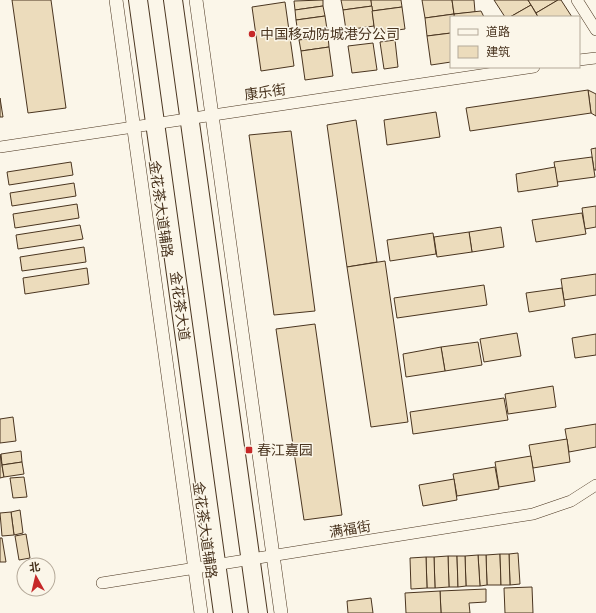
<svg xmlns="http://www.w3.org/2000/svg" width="596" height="613" font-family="'Exo 2','Noto Sans SC',sans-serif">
<rect width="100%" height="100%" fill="#fbf6e9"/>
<!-- building -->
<g fill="#ecdcbc" stroke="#4a3520">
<polygon points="12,0 51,0 66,108 28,113"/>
<polygon points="323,0 323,6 295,10 294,1"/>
<polygon points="341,0 371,0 372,6 343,10"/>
<polygon points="371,0 401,0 402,7 372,11"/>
<polygon points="422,0 452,0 454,14 425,18"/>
<polygon points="452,0 474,0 475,12 454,14"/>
<polygon points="494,0 528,0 531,5 510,17 505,17"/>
<polygon points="528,0 558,0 536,13"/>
<polygon points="558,0 561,0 572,17 538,17 536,13"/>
<polygon points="285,2 294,66 261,71 252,7"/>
<polygon points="531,5 538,17 510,17"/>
<polygon points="323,6 325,16 296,20 295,10"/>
<polygon points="372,6 374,26 346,30 343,10"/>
<polygon points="402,7 405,29 375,33 372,11"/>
<polygon points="481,11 484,17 454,17 454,14"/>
<polygon points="454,14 454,17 451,17 451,33 427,36 425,18"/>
<polygon points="325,16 328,36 299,40 296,20"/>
<polygon points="451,33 451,62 431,65 427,36"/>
<polygon points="328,36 329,47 301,51 299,40"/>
<polygon points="395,40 398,67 384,69 380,42"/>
<polygon points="373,43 377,70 352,73 348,46"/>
<polygon points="329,47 333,76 305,80 301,51"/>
<polygon points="588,90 596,94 596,116 591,113"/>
<polygon points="588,90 591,113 470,131 466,108"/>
<polygon points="0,98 3,117 0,117"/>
<polygon points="436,112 440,137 387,145 384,120"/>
<polygon points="356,120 377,262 347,267 327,125"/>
<polygon points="291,131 315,311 274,315 249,135"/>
<polygon points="596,148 596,170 594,170 591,149"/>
<polygon points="592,157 595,177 557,182 554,162"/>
<polygon points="71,162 73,175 9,185 7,172"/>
<polygon points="555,167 558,186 518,192 516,174"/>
<polygon points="74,183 76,196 12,206 10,193"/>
<polygon points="77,204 79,218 15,228 13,214"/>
<polygon points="596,206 596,227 585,229 582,208"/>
<polygon points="582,213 586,234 536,242 532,220"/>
<polygon points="80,225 83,239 18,249 16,235"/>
<polygon points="501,227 504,247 472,252 469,232"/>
<polygon points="469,232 472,252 437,257 434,237"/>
<polygon points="433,233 436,254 390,261 387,240"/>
<polygon points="84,247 86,262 22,271 20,257"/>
<polygon points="385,261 408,422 371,427 347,267"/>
<polygon points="87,268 89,284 25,294 23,278"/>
<polygon points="596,274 596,295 564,300 561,279"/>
<polygon points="484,285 487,305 397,318 394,298"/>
<polygon points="562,288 565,306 529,312 526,293"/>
<polygon points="315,324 342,515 304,520 276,329"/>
<polygon points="517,333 521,356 484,362 480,339"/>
<polygon points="596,334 596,355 575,358 572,338"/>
<polygon points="478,342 482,365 445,371 441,347"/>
<polygon points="441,347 445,371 406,377 403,354"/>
<polygon points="553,386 556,407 508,414 505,394"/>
<polygon points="504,398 508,420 413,434 410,412"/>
<polygon points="13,417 16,441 0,443 0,419"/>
<polygon points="596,424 596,447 569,452 565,429"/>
<polygon points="567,439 570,462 533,468 529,445"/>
<polygon points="21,451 22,462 2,465 1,454"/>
<polygon points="0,454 4,477 0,478"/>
<polygon points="531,456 535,481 499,487 495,462"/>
<polygon points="22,462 24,474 4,477 2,465"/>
<polygon points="495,467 499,489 457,496 453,474"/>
<polygon points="24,477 27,497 13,498 10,478"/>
<polygon points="454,479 457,500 423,506 419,485"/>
<polygon points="20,510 23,533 14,535 11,512"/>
<polygon points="11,512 14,535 2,536 0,513"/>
<polygon points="26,534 30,558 19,560 15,536"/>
<polygon points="0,538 2,538 6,562 0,562"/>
<polygon points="518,553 520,584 510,585 509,554"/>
<polygon points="500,554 501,585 487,585 486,555"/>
<polygon points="500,554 509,554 510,585 501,585"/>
<polygon points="478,555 486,555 487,585 480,586"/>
<polygon points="478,555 480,586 466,586 465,556"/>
<polygon points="448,556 457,556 458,587 449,587"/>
<polygon points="448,556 449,587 435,588 434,557"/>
<polygon points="457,556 465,556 466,586 458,587"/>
<polygon points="426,557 434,557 435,588 427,588"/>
<polygon points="426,557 427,588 411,589 410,558"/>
<polygon points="532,587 533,613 505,613 504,588"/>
<polygon points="486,589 486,602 469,603 470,613 441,613 440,591"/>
<polygon points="440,591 441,613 406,613 405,593"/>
<polygon points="371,598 373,613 348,613 347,601"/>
</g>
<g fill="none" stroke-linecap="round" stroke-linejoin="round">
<defs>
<g id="minor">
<polyline points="577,0 596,30"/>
<polyline points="579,60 596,58"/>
<polyline points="0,147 534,67"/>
<polyline points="102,583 533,514 571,501 596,485"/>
</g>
<g id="tertiary">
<polyline points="116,0 201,613"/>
<polyline points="196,0 281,613"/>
</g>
<g id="trunk">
<polyline points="138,0 223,613"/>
<polyline points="173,0 258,613"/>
</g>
</defs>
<!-- minor casing -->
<use href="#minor" stroke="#4a3520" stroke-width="12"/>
<!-- tertiary casing -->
<use href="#tertiary" stroke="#4a3520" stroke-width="14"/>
<!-- trunk casing -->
<use href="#trunk" stroke="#4a3520" stroke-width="20"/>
<!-- minor -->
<use href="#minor" stroke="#fbf6e9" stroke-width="11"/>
<!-- tertiary -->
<use href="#tertiary" stroke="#fbf6e9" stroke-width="13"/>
<!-- trunk -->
<use href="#trunk" stroke="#fbf6e9" stroke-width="18"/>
</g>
<!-- markers -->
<g fill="#c62828" stroke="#fbf6e9" stroke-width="1.5">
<circle cx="252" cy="34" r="4"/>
<rect x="245" y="446" width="8" height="8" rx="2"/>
</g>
<g text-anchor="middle" stroke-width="3" stroke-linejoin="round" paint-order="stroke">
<!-- poi labels -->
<g font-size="14" fill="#4a3520" stroke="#fbf6e9" text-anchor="start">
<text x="260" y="39">中国移动防城港分公司</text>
<text x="257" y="455">春江嘉园</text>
</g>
<!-- street labels -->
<g font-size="14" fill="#4a3520" stroke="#fbf6e9">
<text transform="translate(265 92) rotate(-8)" y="5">康乐街</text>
<text transform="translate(161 209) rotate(82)" y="5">金花茶大道辅路</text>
<text transform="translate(180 306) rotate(82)" y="5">金花茶大道</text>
<text transform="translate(350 529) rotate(-9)" y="5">满福街</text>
<text transform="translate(205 530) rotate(82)" y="5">金花茶大道辅路</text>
</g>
</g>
<!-- legend -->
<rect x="450" y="16" width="130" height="52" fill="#fbf6e9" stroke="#b4a999"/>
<rect x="458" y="29" width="20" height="6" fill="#fbf6e9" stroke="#b4a999"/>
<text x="486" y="36" font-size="12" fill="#4a3520">道路</text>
<rect x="458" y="46" width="20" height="12" fill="#ecdcbc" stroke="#b4a999"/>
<text x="486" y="56" font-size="12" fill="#4a3520">建筑</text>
<!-- north arrow -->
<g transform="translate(36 577) rotate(352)"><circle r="19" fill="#fbf6e9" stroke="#b4a999"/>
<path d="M0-3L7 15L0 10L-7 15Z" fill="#c62828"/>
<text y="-6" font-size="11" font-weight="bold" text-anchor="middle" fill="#4a3520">北</text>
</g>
</svg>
